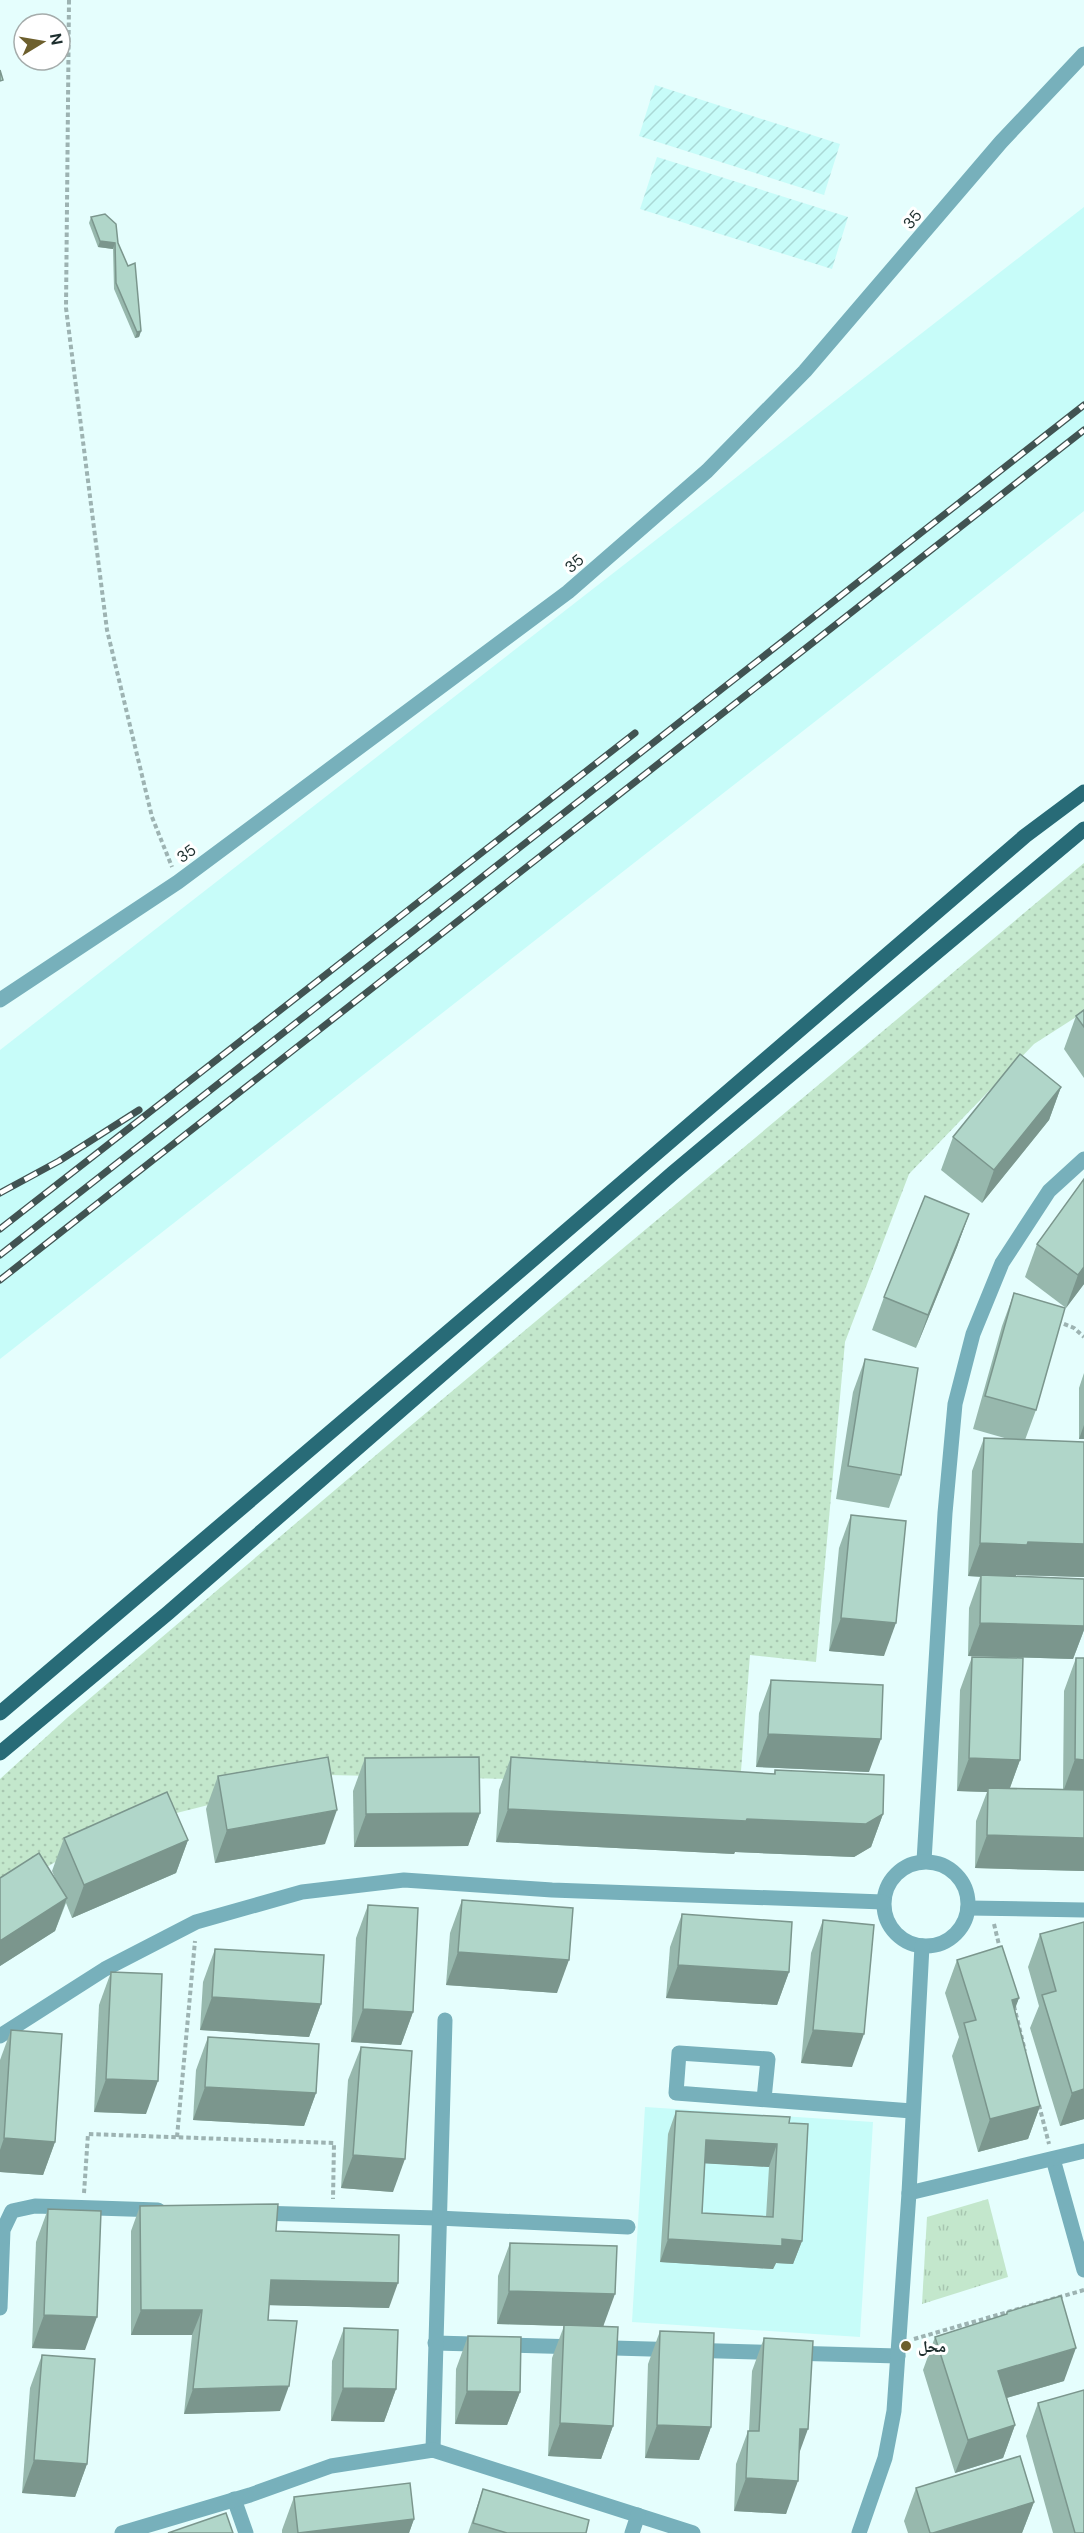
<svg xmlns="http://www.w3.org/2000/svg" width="1084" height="2533" font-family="'DM Sans','Noto Naskh Arabic',sans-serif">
<defs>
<pattern id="industrial-furrows" width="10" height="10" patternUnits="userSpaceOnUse" patternTransform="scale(1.5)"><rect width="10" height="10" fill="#c7fcf9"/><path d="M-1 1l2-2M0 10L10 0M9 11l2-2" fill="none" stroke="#aad8d6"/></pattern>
<pattern id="grass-tufts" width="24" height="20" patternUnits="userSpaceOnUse" patternTransform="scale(1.5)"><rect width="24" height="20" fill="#c3e7cc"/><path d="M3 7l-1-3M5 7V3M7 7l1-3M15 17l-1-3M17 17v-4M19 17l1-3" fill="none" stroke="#a7c6b0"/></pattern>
<pattern id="park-dots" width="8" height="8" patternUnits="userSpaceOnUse" patternTransform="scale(1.5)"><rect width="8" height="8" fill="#c3e7cc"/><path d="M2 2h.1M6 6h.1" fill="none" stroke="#a7c6b0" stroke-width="1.8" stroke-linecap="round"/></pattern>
</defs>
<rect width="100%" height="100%" fill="#e5fefd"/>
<!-- built -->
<g fill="#c7fcf9">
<polygon points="1084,207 1084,511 0,1359 0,1050"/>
<polygon points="645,2107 873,2122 860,2337 632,2322"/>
</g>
<!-- industrial -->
<g fill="url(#industrial-furrows)">
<polygon points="655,85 840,144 824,195 639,136"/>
<polygon points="657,157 848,217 832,269 640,209"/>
</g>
<!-- grass -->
<polygon fill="url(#grass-tufts)" points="988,2199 1008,2277 922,2304 927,2217"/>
<!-- park -->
<polygon fill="url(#park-dots)" points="1084,863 1084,1012 1034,1044 909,1174 845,1342 816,1662 750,1655 740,1784 328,1775 109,1830 0,1895 0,1779 68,1717 402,1433"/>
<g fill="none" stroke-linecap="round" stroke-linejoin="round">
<!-- path -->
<g stroke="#9db3b2" stroke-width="4" stroke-dasharray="4.5 3" stroke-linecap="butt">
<polyline points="69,0 66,308 107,630 152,817 172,867"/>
<polyline points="1057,1321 1074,1328 1084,1337"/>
<polyline points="994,1924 1000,1949"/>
<polyline points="1014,2006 1025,2051"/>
<polyline points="1039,2105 1049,2144"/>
<polyline points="177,2137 195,1941"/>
<polyline points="84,2193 88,2134 334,2143 333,2199"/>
<polyline points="914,2339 1084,2290"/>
</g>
<!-- minor -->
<g stroke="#77b0bb" stroke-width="15">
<polyline points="0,1000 178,882 568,592 707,471 805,371 1001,142 1084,54"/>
<polyline points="924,1861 945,1513 955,1404 973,1334 1002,1263 1049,1191 1084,1159"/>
<circle cx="926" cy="1904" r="42"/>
<polyline points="968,1908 1084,1910"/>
<polyline points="0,2036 105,1969 196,1922 302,1892 404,1880 552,1890 883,1902"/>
<polyline points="764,2099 768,2059 679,2053 676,2093 912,2111"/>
<polyline points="1053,2159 1084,2270"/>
<polyline points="909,2193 1084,2151"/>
<polyline points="257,2213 438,2218 628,2227"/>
<polyline points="0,2308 3,2230 12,2211 35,2206 158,2210"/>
<polyline points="435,2343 898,2356"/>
<polyline points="433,2450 445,2020"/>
<polyline points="234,2499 246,2533"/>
<polyline points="122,2533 250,2495 331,2466 433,2450 693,2533"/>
<polyline points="632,2533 638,2515"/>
<polyline points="859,2533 885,2458 894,2411 909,2193 922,1946"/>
</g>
<!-- major -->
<g stroke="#286b77" stroke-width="15">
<polyline points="0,1713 501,1287 1025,836 1084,792"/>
<polyline points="0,1753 168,1613 673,1173 1084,829"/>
</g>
<defs>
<g id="rail">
<polyline points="0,1193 59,1161 139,1110"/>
<polyline points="0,1229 635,733"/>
<polyline points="0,1255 1084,405"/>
<polyline points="0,1280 1084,430"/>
</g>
</defs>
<!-- rail casing -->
<use href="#rail" stroke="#415352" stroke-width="7"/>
<!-- rail -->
<use href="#rail" stroke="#fff" stroke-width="4.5" stroke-dasharray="14" stroke-linecap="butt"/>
</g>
<!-- wall -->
<g fill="#97b8ad" fill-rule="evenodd">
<polygon points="91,217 118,243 141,331 139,337 135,338 114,289 113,249 98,247 89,223"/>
<polygon points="1084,1010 1084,1078 1064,1049 1076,1016"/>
<polygon points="1061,1087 1049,1120 982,1203 941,1170 953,1137"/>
<polygon points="1084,1179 1084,1284 1066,1308 1025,1277 1037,1244"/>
<polygon points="969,1214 957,1247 916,1348 872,1330 884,1297"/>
<polygon points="1014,1293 1036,1410 1025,1440 1084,1442 1084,1577 1016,1575 1016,1576 1084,1579 1084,1630 1073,1659 968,1656 969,1608 980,1577 968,1576 972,1471 984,1438 1008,1439 973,1429 1002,1326"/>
<polygon points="865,1359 901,1475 889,1508 836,1499 853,1392"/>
<polygon points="1084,1373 1084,1439 1079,1439 1079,1388"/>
<polygon points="851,1515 884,1656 829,1651 839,1548"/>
<polygon points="972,1657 1020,1760 1010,1788 1063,1789 1064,1691 1076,1658 1084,1871 975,1868 976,1821 987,1792 957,1791 960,1690"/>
<polygon points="771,1680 869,1772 756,1767 759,1713"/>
<polygon points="511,1757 774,1774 775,1770 883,1814 871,1847 854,1857 735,1852 734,1854 496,1842 499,1790"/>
<polygon points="365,1758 480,1813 468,1846 354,1847 353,1791"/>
<polygon points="218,1776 325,1844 215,1863 206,1809"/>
<polygon points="64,1838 188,1840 176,1873 72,1918 66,1903 55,1931 0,1966 0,1878 55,1878 52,1871"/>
<polygon points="462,1900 557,1993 446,1985 450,1933"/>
<polygon points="368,1905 413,2012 401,2045 351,2042 356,1938"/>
<polygon points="682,1914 789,1972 777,2005 666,1998 670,1947"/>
<polygon points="823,1920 852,2067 801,2063 811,1953"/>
<polygon points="1084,1922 1084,2119 1060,2126 1030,2028 1039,2006 1028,1967 1040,1934"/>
<polygon points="215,1949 321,2004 309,2037 200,2030 203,1982"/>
<polygon points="957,1960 1019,1998 1014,2009 1040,2106 1028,2139 978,2152 952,2056 959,2037 945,1993"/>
<polygon points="111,1972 146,2114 94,2112 99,2005"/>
<polygon points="11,2030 55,2142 43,2175 0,2172 0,2060"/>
<polygon points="208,2037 316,2093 304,2126 193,2120 196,2070"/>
<polygon points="361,2047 393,2192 341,2188 348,2080"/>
<path d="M676,2111L789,2123L802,2241L793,2264L776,2263L773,2269L660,2262L668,2134ZM705,2163L769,2167L766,2217L702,2213Z"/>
<polygon points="140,2206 276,2231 389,2308 269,2305 268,2320 280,2411 184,2414 192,2335 131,2335 131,2231"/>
<polygon points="48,2209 85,2350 32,2348 36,2242"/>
<polygon points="510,2243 604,2326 613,2426 601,2459 548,2456 552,2358 564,2326 497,2324 498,2276"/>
<polygon points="1007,2312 1064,2381 1007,2398 1015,2425 1003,2458 955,2473 923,2370 935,2337 1006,2315"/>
<polygon points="344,2328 396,2389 384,2422 331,2421 332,2361"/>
<polygon points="660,2331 711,2427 699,2460 645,2458 648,2364"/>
<polygon points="468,2336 520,2392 507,2425 455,2424 456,2369"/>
<polygon points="764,2338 799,2455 786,2514 734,2511 736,2464 748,2431 749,2431 752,2371"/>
<polygon points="42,2355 87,2464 75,2497 22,2493 30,2388"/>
<polygon points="1038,2403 1084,2533 1053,2533 1026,2436"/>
<polygon points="916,2488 1034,2502 1022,2533 908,2533 904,2521"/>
<polygon points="483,2489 586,2533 468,2533"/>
<polygon points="294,2497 414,2519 409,2533 282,2533 282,2530"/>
</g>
<!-- shaded-wall -->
<g fill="#7b968d">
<polygon points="100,241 115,243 113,249 98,247"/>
<polygon points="141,331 139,337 135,338 137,332"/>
<polygon points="1061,1087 1049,1120 982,1203 994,1170"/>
<polygon points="969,1214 957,1247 916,1348 928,1315"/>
<polygon points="1084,1267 1084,1284 1066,1308 1078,1275"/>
<polygon points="1084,1425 1084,1439 1079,1439"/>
<polygon points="1028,1542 1084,1544 1084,1577 1016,1575 1015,1578 968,1576 980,1543"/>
<polygon points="841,1618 896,1623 884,1656 829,1651"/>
<polygon points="980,1623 1084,1626 1084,1630 1073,1659 968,1656"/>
<polygon points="768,1734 881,1739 869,1772 756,1767"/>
<polygon points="969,1758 1020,1760 1008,1793 988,1788 987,1792 957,1791"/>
<polygon points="1075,1759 1084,1760 1084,1793 1063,1792"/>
<polygon points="508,1809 747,1819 883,1814 871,1847 854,1857 735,1852 734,1854 496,1842"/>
<polygon points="337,1810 325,1844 215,1863 227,1830"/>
<polygon points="480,1813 468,1846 354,1847 366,1814"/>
<polygon points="987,1835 1084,1838 1084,1871 975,1868"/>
<polygon points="188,1840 176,1873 72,1918 84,1885"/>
<polygon points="67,1898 55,1931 0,1966 0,1941"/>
<polygon points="458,1952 569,1960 557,1993 446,1985"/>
<polygon points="678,1965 789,1972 777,2005 666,1998"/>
<polygon points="212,1997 321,2004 309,2037 200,2030"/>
<polygon points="1019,1998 1007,2031 1012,2000"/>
<polygon points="363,2009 413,2012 401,2045 351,2042"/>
<polygon points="813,2030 864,2034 852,2067 801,2063"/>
<polygon points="106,2079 158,2081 146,2114 94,2112"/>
<polygon points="205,2087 316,2093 304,2126 193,2120"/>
<polygon points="1084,2089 1084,2119 1060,2126 1072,2093"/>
<polygon points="1040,2106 1028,2139 978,2152 990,2119"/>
<polygon points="4,2138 55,2142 43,2175 0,2172 0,2150"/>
<polygon points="706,2140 777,2144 769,2167 698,2163"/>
<polygon points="353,2155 405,2159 393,2192 341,2188"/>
<polygon points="668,2239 782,2239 802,2241 793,2264 776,2263 773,2269 660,2262"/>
<polygon points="271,2280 398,2283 389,2308 262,2305"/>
<polygon points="509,2291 615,2294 603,2327 497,2324"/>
<polygon points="141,2310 202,2310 192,2335 131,2335"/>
<polygon points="44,2315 97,2317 85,2350 32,2348"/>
<polygon points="1076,2348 1064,2381 986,2404 998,2371"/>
<polygon points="289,2386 280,2411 184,2414 193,2389"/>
<polygon points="343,2388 396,2389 384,2422 331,2421"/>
<polygon points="467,2391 520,2392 507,2425 455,2424"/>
<polygon points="560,2423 613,2426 601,2459 548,2456"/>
<polygon points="657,2425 711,2427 699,2460 645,2458"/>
<polygon points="1015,2425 1003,2458 955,2473 968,2440"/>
<polygon points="800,2429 808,2429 796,2462"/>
<polygon points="34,2460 87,2464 75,2497 22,2493"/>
<polygon points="746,2478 798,2481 786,2514 734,2511"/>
<polygon points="1034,2502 1022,2533 933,2533"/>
<polygon points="414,2519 409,2533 298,2533"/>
</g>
<!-- building -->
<g fill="#b0d6c9" stroke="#7b968d" stroke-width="1.5" fill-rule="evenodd">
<polygon points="0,70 3,80 0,81"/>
<polygon points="105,214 116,224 118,243 128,266 135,263 141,331 137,332 116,283 115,243 100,241 91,217"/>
<polygon points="1084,1010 1084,1027 1076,1016"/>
<polygon points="1020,1054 1061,1087 994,1170 953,1137"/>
<polygon points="1084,1179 1084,1267 1078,1275 1037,1244"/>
<polygon points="925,1196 969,1214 928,1315 884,1297"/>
<polygon points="1014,1293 1065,1308 1036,1410 985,1396"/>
<polygon points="865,1359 918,1368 901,1475 848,1466"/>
<polygon points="984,1438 1084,1442 1084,1544 1028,1542 1027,1545 980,1543"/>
<polygon points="851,1515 906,1521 896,1623 841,1618"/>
<polygon points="981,1575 1084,1579 1084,1626 980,1623"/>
<polygon points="972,1657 1023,1658 1020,1760 969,1758"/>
<polygon points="1076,1658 1084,1658 1084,1760 1075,1759"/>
<polygon points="771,1680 883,1685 881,1739 768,1734"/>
<polygon points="328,1757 337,1810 227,1830 218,1776"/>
<polygon points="479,1757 480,1813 366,1814 365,1758"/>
<polygon points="511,1757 775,1774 775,1770 884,1775 883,1814 866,1824 747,1819 746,1821 508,1809"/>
<polygon points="988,1788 1084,1790 1084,1838 987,1835"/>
<polygon points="167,1792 188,1840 84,1885 64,1838"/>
<polygon points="39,1853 67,1898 0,1941 0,1878"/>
<polygon points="462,1900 573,1908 569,1960 458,1952"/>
<polygon points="368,1905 418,1908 413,2012 363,2009"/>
<polygon points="682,1914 792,1922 789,1972 678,1965"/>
<polygon points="823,1920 874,1925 864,2034 813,2030"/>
<polygon points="1084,1922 1084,2089 1072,2093 1042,1995 1056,1991 1040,1934"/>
<polygon points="1002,1946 1019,1998 1012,2000 1040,2106 990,2119 964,2023 976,2020 957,1960"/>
<polygon points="215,1949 324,1955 321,2004 212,1997"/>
<polygon points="111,1972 162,1974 158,2081 106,2079"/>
<polygon points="11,2030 62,2034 55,2142 4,2138"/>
<polygon points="208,2037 319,2044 316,2093 205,2087"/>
<polygon points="361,2047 412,2051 405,2159 353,2155"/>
<path d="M676,2111L790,2117L789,2123L808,2124L802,2241L782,2239V2246L668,2239ZM706,2140L777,2144L773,2217L702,2213Z"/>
<polygon points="278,2204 276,2231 399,2235 398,2283 271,2280 268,2320 297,2321 289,2386 193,2389 202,2310 141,2310 140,2206"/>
<polygon points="48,2209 101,2211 97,2317 44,2315"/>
<polygon points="510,2243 617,2246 615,2294 509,2291"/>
<polygon points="1061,2296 1076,2348 998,2371 1015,2425 968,2440 935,2337 1007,2314 1007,2312"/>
<polygon points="564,2325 618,2327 613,2426 560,2423"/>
<polygon points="344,2328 398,2330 396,2389 343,2388"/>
<polygon points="660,2331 714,2333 711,2427 657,2425"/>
<polygon points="468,2336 521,2337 520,2392 467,2391"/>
<polygon points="764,2338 813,2341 808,2429 800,2429 798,2481 746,2478 748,2431 759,2431"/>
<polygon points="42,2355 95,2359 87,2464 34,2460"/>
<polygon points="1084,2390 1084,2533 1075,2533 1038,2403"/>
<polygon points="1020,2456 1034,2502 933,2533 930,2533 916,2488"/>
<polygon points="410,2483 414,2519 298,2533 294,2497"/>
<polygon points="483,2489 589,2520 586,2533 507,2533 473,2523"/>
<polygon points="226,2513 233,2533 168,2533"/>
</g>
<!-- markers -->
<circle fill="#6d5f2d" stroke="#fff" stroke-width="2" cx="906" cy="2346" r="6"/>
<g text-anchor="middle" stroke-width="6" stroke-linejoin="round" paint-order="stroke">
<!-- street labels -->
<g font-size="16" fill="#1e2f2e" stroke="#fff">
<text transform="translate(912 219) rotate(-50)" y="6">35</text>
<text transform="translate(574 563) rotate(-41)" y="6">35</text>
<text transform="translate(186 853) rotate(-37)" y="6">35</text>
</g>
<!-- poi labels -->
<g font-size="16" font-weight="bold" fill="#1e2f2e" stroke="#fff" text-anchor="start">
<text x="918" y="2352">محل</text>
</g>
</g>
<!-- north arrow -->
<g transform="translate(42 42) rotate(79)"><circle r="28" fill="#ffffff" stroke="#a5acab" stroke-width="1.5"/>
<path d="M0-4.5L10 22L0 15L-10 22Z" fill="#6d5f2d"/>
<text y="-9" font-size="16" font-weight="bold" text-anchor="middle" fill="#1e2f2e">N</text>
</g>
</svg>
